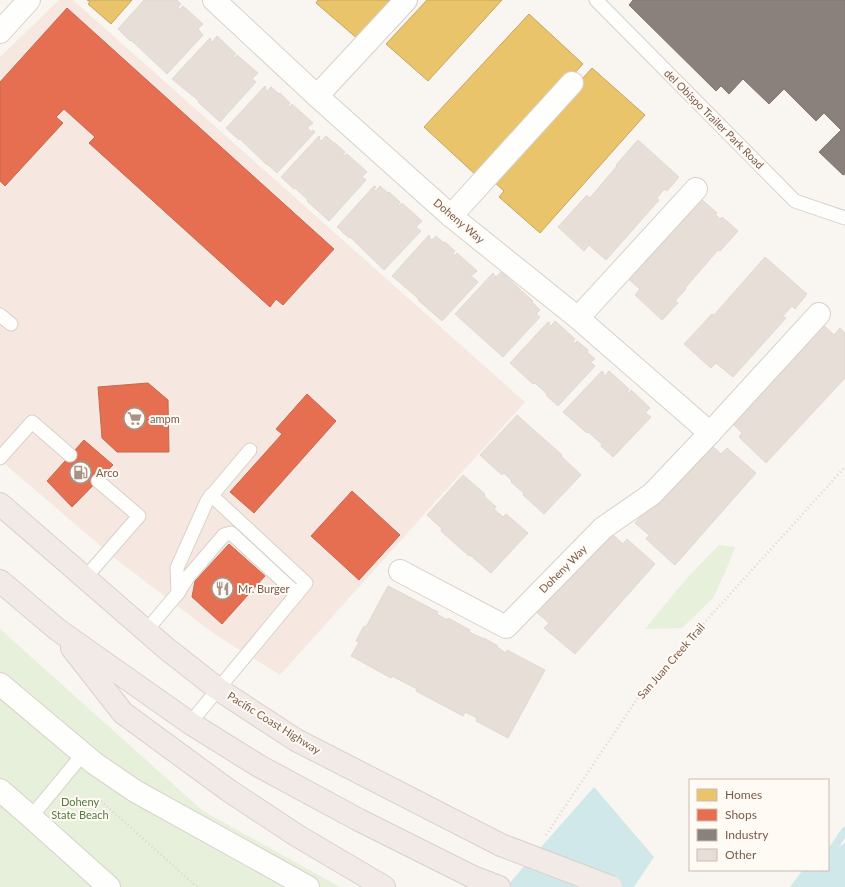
<svg xmlns="http://www.w3.org/2000/svg" width="845" height="887" font-family="Lato,sans-serif">
<rect width="100%" height="100%" fill="#f9f5f0"/>
<!-- commercial -->
<polygon fill="#f6e8e1" points="59,0 73,0 525,402 280,675 213,633 117,560 0,460 0,57"/>
<!-- green -->
<g fill="#e7f0db">
<polygon points="719,545 735,547 726,570 713,598 682,628 645,629 687,578"/>
<polygon points="0,629 203,811 340,887 0,887"/>
</g>
<!-- water -->
<g fill="#d0e8ea">
<polygon points="594,787 654,857 634,887 506,887"/>
<polygon points="845,843 845,887 790,887 802,871 804,870 828,870 828,854"/>
</g>
<!-- homes -->
<g fill="#e9c46a" stroke="#c8a561">
<polygon points="87,0 132,0 111,24 88,4 90,2"/>
<polygon points="318,0 394,0 359,40 316,3"/>
<polygon points="427,0 502,0 428,81 386,44"/>
<polygon points="529,14 583,64 478,177 424,127"/>
<polygon points="592,68 645,115 540,233 499,197 504,191 492,180"/>
</g>
<!-- shops -->
<g fill="#e76f51" stroke="#c66950">
<polygon points="67,8 334,249 283,305 276,299 270,307 89,143 95,137 64,109 56,117 63,123 5,186 0,181 0,82"/>
<polygon points="148,383 168,400 169,452 117,452 102,438 98,387"/>
<polygon points="307,394 336,421 254,513 230,492 282,434 276,429"/>
<polygon points="84,440 113,465 72,507 47,481"/>
<polygon points="352,491 400,535 359,580 311,536"/>
<polygon points="229,544 265,576 222,624 192,597 195,581"/>
</g>
<!-- industry -->
<polygon fill="#8a817c" stroke="#85766e" points="633,0 845,0 845,174 843,175 819,152 841,130 824,113 816,121 784,89 769,104 743,79 729,94 721,86 716,91 629,5"/>
<g fill="none" stroke-linecap="round" stroke-linejoin="round">
<!-- stream -->
<polyline stroke="#d0e8ea" stroke-width="8" points="828,856 845,831"/>
</g>
<!-- building -->
<g fill="#e6ded7" stroke="#e2d8d2">
<polygon points="144,0 177,0 181,4 178,7 180,9 183,6 203,24 198,29 203,35 167,74 131,40 130,41 118,29"/>
<polygon points="217,36 236,54 233,56 235,58 237,55 258,73 252,79 256,82 220,122 198,102 199,101 172,79 210,38 211,39 210,41 212,42"/>
<polygon points="265,86 266,88 265,90 267,91 271,87 279,94 280,93 290,103 288,106 289,107 292,104 313,123 307,128 312,132 313,130 315,132 277,173 267,164 267,165 240,139 239,140 226,128"/>
<polygon points="319,136 320,138 319,139 321,141 326,136 334,143 335,143 345,152 343,155 344,156 347,154 367,172 362,177 366,180 329,221 307,201 308,200 295,188 294,189 281,177"/>
<polygon points="638,140 679,177 667,191 664,189 657,198 659,200 606,260 589,245 584,251 558,227 587,195 590,198 617,166 616,165"/>
<polygon points="374,186 376,187 374,189 376,191 380,186 388,193 389,192 400,202 398,205 399,206 402,203 422,221 416,227 421,231 384,270 350,237 349,238 337,227"/>
<polygon points="700,198 717,213 715,214 720,219 722,217 738,231 720,251 718,250 685,288 686,289 675,301 678,303 662,320 635,295 640,289 626,277 678,219 682,222 692,211 690,209"/>
<polygon points="429,235 430,236 429,237 432,240 436,236 444,243 445,242 455,251 453,254 454,256 457,253 477,271 471,276 478,282 442,321 418,300 419,299 392,276"/>
<polygon points="765,257 807,294 795,309 792,306 783,316 786,318 733,377 716,363 711,368 684,344 712,314 714,315"/>
<polygon points="501,272 521,290 518,294 519,295 522,291 533,301 532,302 540,310 536,314 540,317 503,357 455,314 493,273 494,274 494,275 496,277"/>
<polygon points="555,321 575,339 573,342 574,344 577,341 588,350 587,352 595,359 591,362 595,366 558,406 546,395 547,394 535,383 533,384 510,363 548,322 550,323 548,324 551,326"/>
<polygon points="819,321 834,335 840,328 845,333 845,378 766,463 739,437 742,433 729,420"/>
<polygon points="602,371 604,373 603,374 605,376 609,371 629,389 627,392 629,393 631,390 650,408 645,413 651,417 613,457 601,446 602,444 588,432 587,433 563,412"/>
<polygon points="517,415 562,455 561,456 581,475 544,514 523,495 524,493 511,482 512,481 504,473 502,475 480,455"/>
<polygon points="708,442 721,454 727,448 756,473 675,565 646,539 649,535 635,523"/>
<polygon points="463,475 485,494 484,496 496,507 494,509 503,517 506,514 528,533 491,573 470,555 469,556 441,531 442,529 427,515"/>
<polygon points="607,529 623,544 627,539 655,564 575,654 544,628 549,623 534,610"/>
<polygon points="388,586 438,612 437,614 447,620 448,618 470,630 469,632 484,639 484,638 498,646 497,647 506,653 507,650 545,670 508,738 476,721 477,718 465,712 463,716 416,691 417,689 392,676 391,678 351,656 359,642 356,641 364,626 366,627"/>
</g>
<g fill="none" stroke-linecap="round" stroke-linejoin="round">
<defs>
<g id="lane">
<polyline points="596,0 795,201 845,218"/>
<polyline points="0,315 11,324"/>
<polyline points="0,458 32,422 70,455"/>
<polyline points="85,578 139,516 98,481"/>
<polyline points="178,593 188,577 224,535 231,533 297,594"/>
<polyline points="146,631 178,593 177,568 207,501 250,450"/>
<polyline points="190,723 306,583 211,495"/>
<polyline points="31,817 83,754"/>
</g>
<g id="street">
<polyline points="214,0 317,96 451,216 578,318 710,433"/>
<polyline points="0,32 29,0"/>
<polyline points="317,96 406,0"/>
<polyline points="451,216 572,83"/>
<polyline points="578,318 696,189"/>
<polyline points="400,571 506,627 603,528 652,494 710,433 819,314"/>
<polyline points="0,790 31,817 109,887"/>
</g>
<polyline id="secondary" points="0,684 94,763 135,791 308,887"/>
<g id="highway">
<polyline points="0,504 167,649 218,689 296,740 501,845"/>
<polyline points="0,581 58,630 190,723 259,766 359,820 473,877 499,887"/>
<polyline points="72,648 123,713 228,790 296,835 384,887"/>
</g>
</defs>
<!-- lane casing -->
<use href="#lane" stroke="#d7d1cb" stroke-width="15"/>
<!-- street casing -->
<use href="#street" stroke="#d7d1cb" stroke-width="24"/>
<!-- secondary casing -->
<use href="#secondary" stroke="#d9d2cb" stroke-width="24"/>
<!-- highway casing -->
<use href="#highway" stroke="#dad1cc" stroke-width="24"/>
<!-- path -->
<g stroke="#dcd5d0" stroke-width="2.5" stroke-dasharray="1 3" stroke-linecap="butt">
<polyline points="101,801 197,887"/>
<polyline points="546,835 641,693 845,467"/>
</g>
<!-- lane -->
<use href="#lane" stroke="#fefefd" stroke-width="13"/>
<!-- street -->
<use href="#street" stroke="#fefefd" stroke-width="22"/>
<!-- secondary -->
<use href="#secondary" stroke="#fefefd" stroke-width="22"/>
<!-- highway -->
<use href="#highway" stroke="#f2eae7" stroke-width="22"/>
<defs>
<polyline id="highway-bridge" points="501,845 611,887"/>
</defs>
<!-- highway-bridge casing -->
<use href="#highway-bridge" stroke="#dad1cc" stroke-width="24" stroke-linecap="butt"/>
<!-- highway-bridge -->
<use href="#highway-bridge" stroke="#f2eae7" stroke-width="22"/>
</g>
<!-- icons -->
<defs>
<symbol id="supermarket-ring" viewBox="-11 -11 22 22"><circle r="9.5" fill="#fffaf3" stroke="#a69286" stroke-width="1.5"/><path d="M-6-5.5h2.5l.6 2H6L4.5 2H-2.5L-4.4-4H-6ZM-1.5 3.2a1.3 1.3 0 1 0 .1 0ZM3 3.2a1.3 1.3 0 1 0 .1 0Z" fill="#a69286"/></symbol>
<symbol id="fuel-ring" viewBox="-11 -11 22 22"><circle r="9.5" fill="#fffaf3" stroke="#a69286" stroke-width="1.5"/><path d="M-5.5-6h7V0h2V4h1.3V-2.5L3-4.5l.8-.8L6-3V5H2.5V1h-1V6h-7ZM-4.2-4.7v3.2H.2V-4.7Z" fill="#a69286"/></symbol>
<symbol id="restaurant-ring" viewBox="-11 -11 22 22"><circle r="9.5" fill="#fffaf3" stroke="#a69286" stroke-width="1.5"/><path d="M-5-6h1v4h1v-4h1v4h1v-4h1v5L-1.5 .5V6h-2V.5L-5-1ZM5-6V6H3V1.5H1.5Q1.5-4 5-6Z" fill="#a69286"/></symbol>
</defs>
<g fill-rule="evenodd">
<use href="#supermarket-ring" x="122" y="406" width="25" height="25"/>
<use href="#fuel-ring" x="68" y="460" width="25" height="25"/>
<use href="#restaurant-ring" x="210" y="576" width="25" height="25"/>
</g>
<g text-anchor="middle" stroke-width="4" stroke-linejoin="round" paint-order="stroke">
<!-- street labels -->
<g font-size="11" fill="#7a5c4d" stroke="#fffaf3">
<text transform="translate(714 119) rotate(45)" y="4">del Obispo Trailer Park Road</text>
<text transform="translate(459 221) rotate(40)" y="4">Doheny Way</text>
<text transform="translate(563 569) rotate(-45)" y="4">Doheny Way</text>
<text transform="translate(671 661) rotate(-49)" y="4">San Juan Creek Trail</text>
<text transform="translate(274 723) rotate(32)" y="4">Pacific Coast Highway</text>
</g>
<!-- poi labels -->
<g font-size="11" fill="#7a5c4d" stroke="#fffaf3" text-anchor="start">
<text x="150" y="423">ampm</text>
<text x="96" y="477">Arco</text>
<text x="238" y="593">Mr. Burger</text>
</g>
<!-- park labels -->
<g font-size="11" fill="#537a41" stroke="#fffaf3">
<text x="80" y="806">Doheny<tspan x="80" dy="13">State Beach</tspan></text>
</g>
</g>
<!-- legend -->
<rect x="689" y="779" width="140" height="92" fill="#fffaf3" stroke="#cabbb1"/>
<rect x="697" y="789" width="20" height="12" fill="#e9c46a" stroke="#cabbb1"/>
<text x="725" y="799" font-size="12" fill="#7a5c4d">Homes</text>
<rect x="697" y="809" width="20" height="12" fill="#e76f51" stroke="#cabbb1"/>
<text x="725" y="819" font-size="12" fill="#7a5c4d">Shops</text>
<rect x="697" y="829" width="20" height="12" fill="#8a817c" stroke="#cabbb1"/>
<text x="725" y="839" font-size="12" fill="#7a5c4d">Industry</text>
<rect x="697" y="849" width="20" height="12" fill="#e6ded7" stroke="#cabbb1"/>
<text x="725" y="859" font-size="12" fill="#7a5c4d">Other</text>
</svg>
